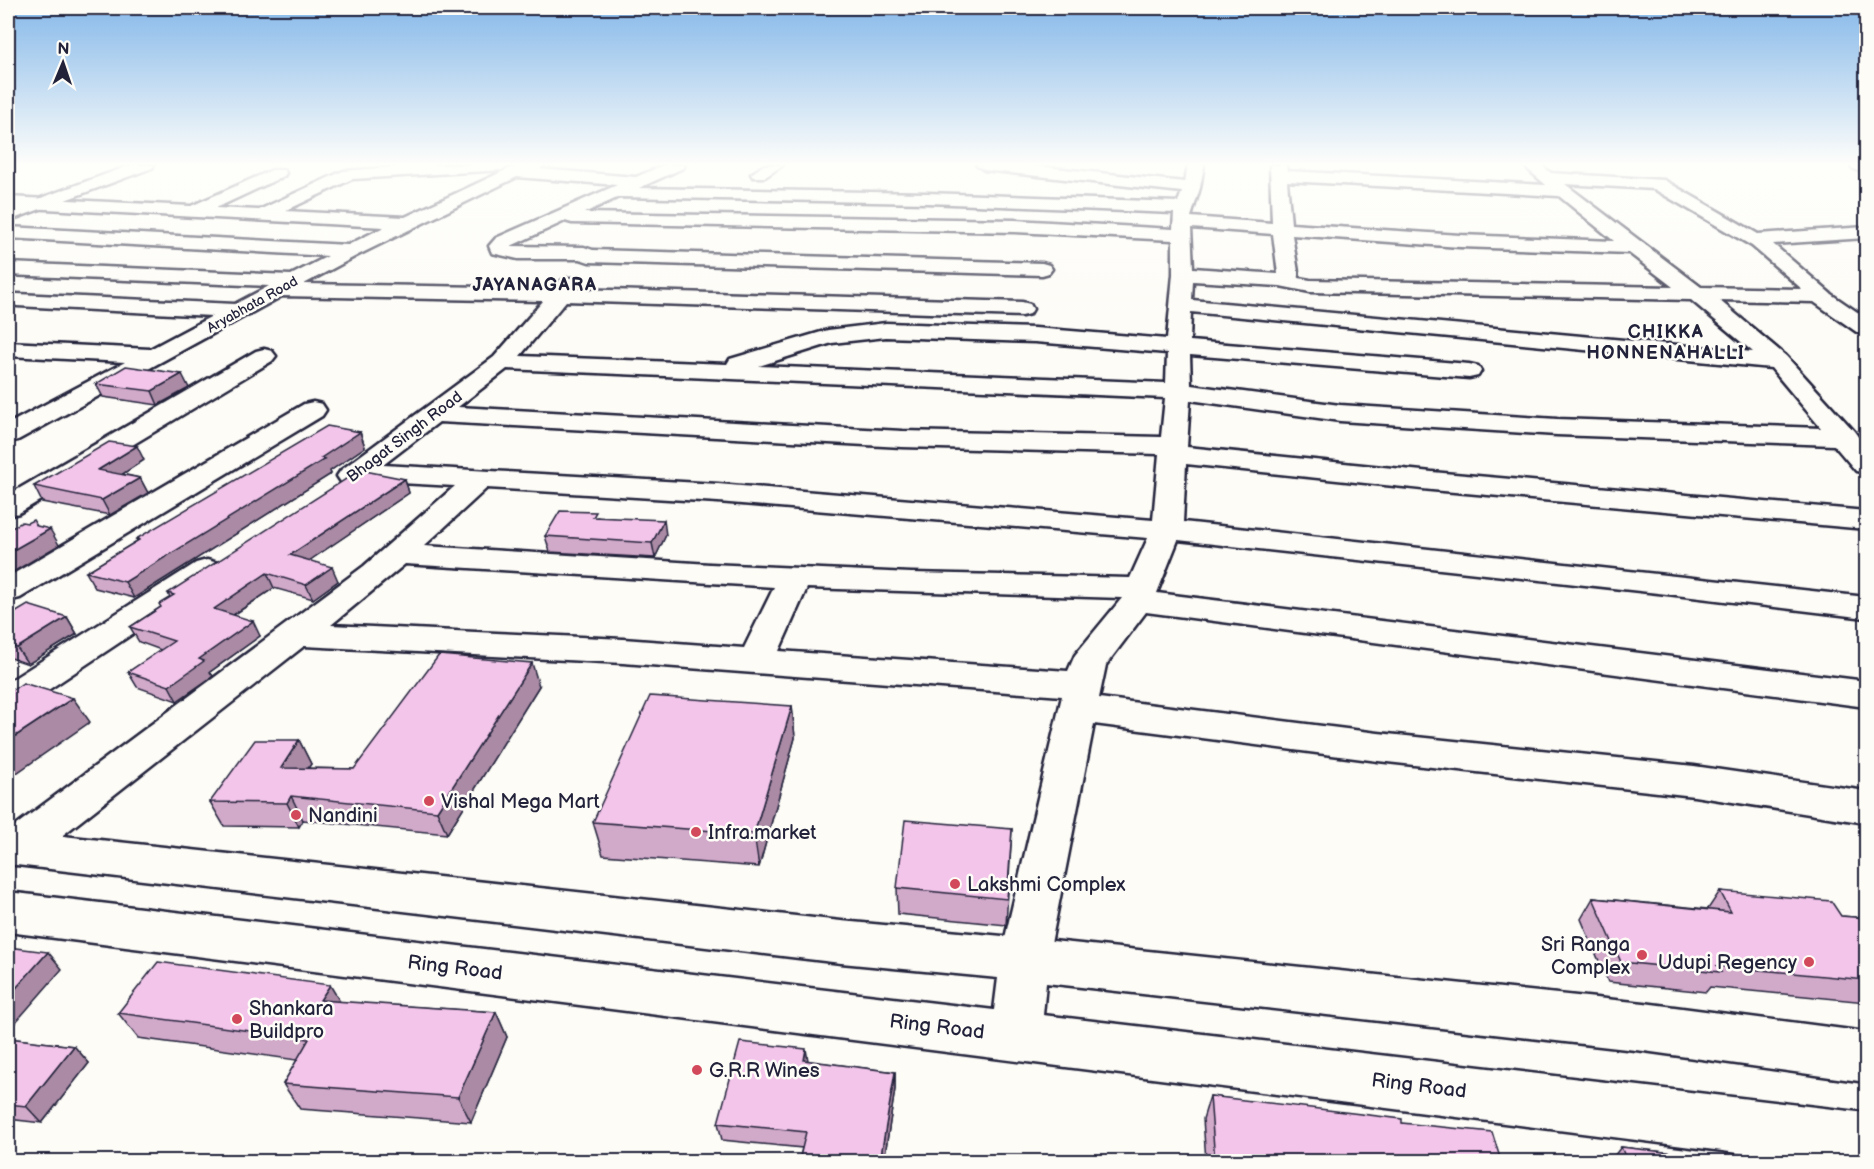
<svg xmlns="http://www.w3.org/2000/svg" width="1874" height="1169" font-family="'Balsamiq Sans',sans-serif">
<rect width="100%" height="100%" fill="#fdfcf7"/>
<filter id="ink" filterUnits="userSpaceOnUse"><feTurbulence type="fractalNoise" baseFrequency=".0167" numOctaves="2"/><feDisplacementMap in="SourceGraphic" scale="12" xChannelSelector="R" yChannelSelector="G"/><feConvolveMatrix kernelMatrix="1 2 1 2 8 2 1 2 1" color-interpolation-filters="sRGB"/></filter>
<g filter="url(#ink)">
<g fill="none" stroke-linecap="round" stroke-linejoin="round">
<defs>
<g id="minor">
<path d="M422,165H510L502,170L352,179L285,211L405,217L508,169L521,165H544L540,169L636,177L664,165H685L683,168L639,188L928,193L1178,202L1182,192L984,170L976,165H1026L1185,182L1188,165H1204L1200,188L1191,217L1272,223L1270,165H1286L1287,171L1546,185L1523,165H1541L1551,173L1664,180L1758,234L1866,227V238L1773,244L1831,294L1866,318V335L1858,333L1814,302L1719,300L1786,356L1854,431L1866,448V473L1856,471L1834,445L1557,435L1340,421L1190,400L1187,447L1432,472L1866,511V529L1432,490L1186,464L1183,522L1866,597V618L1667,594L1178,540L1157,593L1866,681V707L1146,612L1106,665L1099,698L1378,733L1694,766L1866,791V823L1694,796L1378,761L1094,724L1048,959L1041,974L1024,980L1007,974L1000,959L1062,696L623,663L304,646L31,860L16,865L8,863V831L364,566L455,486L363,481L351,485L341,482L337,476L341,470L494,357L543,301L282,296L18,440L8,442V424L125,362L8,356V342L150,349L212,316L17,306L8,302L9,295L17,294L235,304L269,286L8,275V263L291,275L328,256L8,238V227L348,245L384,227L8,207V197L191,206L272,170H284L286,173L284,176L216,208L259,210L343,171ZM517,177L617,185L496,238L489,246L492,253L518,259H580L589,262L1042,275L1049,273L1052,269L1049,265L1042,263L593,250L584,247L511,246L565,221L572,223L1015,232L1173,240V274L1167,339L1035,328L886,323L828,330L730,359L727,364L520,356L566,301L1022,316L1030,314L1033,309L1030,304L1022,302L576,289L580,283L577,279C565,276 562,280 554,288L304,284L358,255ZM1287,181L1559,196L1614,241L1460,235L1291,224ZM1565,184L1654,189L1752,246L1802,289L1701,287ZM619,197L928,203L1174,213L1173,229L1015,220L584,213ZM1191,228L1273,234L1278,274L1193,268ZM1292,235L1460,247L1629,253L1673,287L1310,280L1299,278ZM1193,281L1280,286L1310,292L1691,300L1753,352L1192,300ZM1191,312L1771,368L1821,428L1557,419L1340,405L1191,385L1190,355L1469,378L1478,376L1481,371L1478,366L1469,364L1190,341ZM886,337L1035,342L1167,353L1166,383L759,366L832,343ZM507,369L1165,398L1161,437L902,431L458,407ZM439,422L902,447L1159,454L1153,520L718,484L383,465ZM487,488L718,502L1148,538L1130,578L911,573L710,564L424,546ZM405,564L774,587L744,648L623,639L331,625ZM807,588L1122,598L1075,655L1068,671L779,651Z"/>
<polygon points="764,165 783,165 765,177 753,177 751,174"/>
<polygon points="1850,165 1866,165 1866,174 1852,168"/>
<polygon points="264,349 272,351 276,356 272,361 19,513 8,516 8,495 256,351"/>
<polygon points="313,402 322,404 326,410 322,416 20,598 8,601 8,577 304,404"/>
<polygon points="207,560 218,563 223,570 218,577 21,708 8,712 8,682 196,563"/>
</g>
<g id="major">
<polygon points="131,165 154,165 152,168 8,221 8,210"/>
<polygon points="8,830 841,921 1024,938 1644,1003 1866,1032 1866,1082 1644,1051 1046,983 1043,1015 1866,1113 1866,1162 1809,1162 8,932 8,892 994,1010 998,978 841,963 8,864"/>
</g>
</defs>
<!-- minor casing -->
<use href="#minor" stroke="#22223b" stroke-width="5"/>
<!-- major casing -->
<use href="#major" stroke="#22223b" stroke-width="5"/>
<!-- minor -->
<use href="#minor" fill="#fdfcf7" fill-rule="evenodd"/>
<!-- major -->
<use href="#major" fill="#fdfcf7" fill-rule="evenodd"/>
</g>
<!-- wall -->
<g fill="#d1a9c9" stroke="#22223b" stroke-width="1.5">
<polygon points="96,384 189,388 158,405 103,397"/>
<polygon points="360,432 365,447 330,471 331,474 134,598 95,588 86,572 137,541 136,539"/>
<polygon points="144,460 122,474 140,478 148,493 110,515 42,502 34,486"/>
<polygon points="405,479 409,493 310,560 338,581 313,599 274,588 234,615 260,636 210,672 213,676 177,701 137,687 128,672 161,650 139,642 130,627 161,607 170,598 168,593"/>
<polygon points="597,517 666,535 655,558 550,552 545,536"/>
<polygon points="8,617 67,617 77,634 28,664 8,657"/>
<polygon points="539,686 447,834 303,820 299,827 224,826 210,802 299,740 311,764 308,768 354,769"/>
<polygon points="792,706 795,738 759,867 603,855 593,822"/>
<polygon points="1012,829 1006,925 898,914 897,888"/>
<polygon points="1720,891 1841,916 1866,918 1866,1002 1710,987 1706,992 1608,982 1581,919 1593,898 1708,909"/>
<polygon points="340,1002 496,1012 507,1037 471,1122 300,1109 283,1084 297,1060 138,1038 118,1013"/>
<polygon points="8,1038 74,1046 89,1063 42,1123 8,1119"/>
<polygon points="808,1061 895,1072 895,1089 884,1161 799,1161 802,1148 722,1140 718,1123"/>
<polygon points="1210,1096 1402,1123 1501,1161 1206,1161 1203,1119"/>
<polygon points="1621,1147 1743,1161 1610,1161"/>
</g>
<!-- shaded-wall -->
<g fill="#aa8aa4" stroke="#22223b" stroke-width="1.5">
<polygon points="182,374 189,388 158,405 152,391"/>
<polygon points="360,432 365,447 330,471 331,474 134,598 125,582"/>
<polygon points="137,446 144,460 106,485 98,470"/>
<polygon points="140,478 148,493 110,515 102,500"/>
<polygon points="405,479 409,493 297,569 290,555"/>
<polygon points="664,520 666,535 655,558 652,543"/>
<polygon points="50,529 59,545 8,575 8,553"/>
<polygon points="332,567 338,581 313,599 306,585"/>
<polygon points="267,573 274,588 221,623 214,609"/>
<polygon points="67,617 77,634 28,664 17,648"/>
<polygon points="253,621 260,636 210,672 213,676 177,701 169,686 199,659"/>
<polygon points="532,663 539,686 447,834 437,811"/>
<polygon points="73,698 90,722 8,779 8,741"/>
<polygon points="792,706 795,738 759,867 754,834"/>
<polygon points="299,740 311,764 293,791 281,768"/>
<polygon points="291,796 303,820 299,827 287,803"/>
<polygon points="48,952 62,969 8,1031 8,997"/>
<polygon points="330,985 345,1010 320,1000"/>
<polygon points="496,1012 507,1037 471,1122 458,1097"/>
<polygon points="74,1046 89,1063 42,1123 26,1106"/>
<polygon points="806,1049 809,1066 804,1060"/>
<polygon points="895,1072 895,1089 884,1161 880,1161"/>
</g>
<!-- building -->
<g fill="#f3c5ea" stroke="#22223b" stroke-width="1.5">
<polygon points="126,366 182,374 152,391 96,384"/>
<polygon points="327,426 360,432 321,458 325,459 125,582 86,572 139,540 136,539"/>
<polygon points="109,442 137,446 98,470 140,478 102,500 34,486"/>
<polygon points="360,470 405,479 290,555 332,567 306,585 267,573 214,609 253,621 199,659 204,661 169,686 128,672 174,641 130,627 161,607 159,604 174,595 168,593"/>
<polygon points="560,511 596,512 593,517 664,520 652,543 545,536"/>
<polygon points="33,520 37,526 50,529 8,553 8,530 22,522 27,523"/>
<polygon points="28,605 67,617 17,648 8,645 8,617"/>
<polygon points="439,655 532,663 437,811 291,796 287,803 210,802 255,740 299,740 281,768 354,769"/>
<polygon points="23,683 73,698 8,741 8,693"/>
<polygon points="650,696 792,706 754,834 593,822"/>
<polygon points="905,820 1012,829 1007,899 897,888"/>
<polygon points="1720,891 1831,901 1841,916 1866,918 1866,980 1717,966 1721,972 1621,962 1593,898 1731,912"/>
<polygon points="8,947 48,952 8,997"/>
<polygon points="158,962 330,985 320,1000 496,1012 458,1097 283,1084 309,1039 118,1013"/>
<polygon points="8,1038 74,1046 26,1106 8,1104"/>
<polygon points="740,1042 806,1049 804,1060 895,1072 880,1161 799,1161 806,1132 718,1123"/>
<polygon points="1210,1096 1402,1119 1402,1123 1492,1132 1501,1161 1215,1161"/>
<polygon points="1621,1147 1743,1161 1627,1161"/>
</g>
</g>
<!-- sky -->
<linearGradient id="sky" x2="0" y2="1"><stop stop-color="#85b8e9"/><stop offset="0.5" stop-color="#fefefb"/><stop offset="1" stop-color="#fefefb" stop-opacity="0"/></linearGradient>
<rect width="1874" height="328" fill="url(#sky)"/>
<!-- markers -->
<g fill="#d1495b" stroke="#fdfcf7" stroke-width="2">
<circle cx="429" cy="801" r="6"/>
<circle cx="296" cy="815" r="6"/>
<circle cx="696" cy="832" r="6"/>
<circle cx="955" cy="884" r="6"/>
<circle cx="1642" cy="955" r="6"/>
<circle cx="1809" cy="962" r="6"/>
<circle cx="237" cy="1019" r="6"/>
<circle cx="697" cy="1070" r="6"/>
</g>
<g text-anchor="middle" stroke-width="5" stroke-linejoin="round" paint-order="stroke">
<!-- far-street labels -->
<g font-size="14" fill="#22223b" stroke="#fdfcf7">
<text transform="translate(252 304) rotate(-29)" y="5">Aryabhata Road</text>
</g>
<!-- street labels -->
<g font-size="16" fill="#22223b" stroke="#fdfcf7">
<text transform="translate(404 436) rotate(-37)" y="6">Bhagat Singh Road</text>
</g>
<!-- far-district labels -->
<g font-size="18" font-weight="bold" letter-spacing="1.5" fill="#22223b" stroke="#fdfcf7">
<text x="535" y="291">JAYANAGARA</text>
<text x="1666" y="338">CHIKKA<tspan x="1666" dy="21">HONNENAHALLI</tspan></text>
</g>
<!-- near-poi labels -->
<g font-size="20" fill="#22223b" stroke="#fdfcf7" text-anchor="start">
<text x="441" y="808">Vishal Mega Mart</text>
<text x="308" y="822">Nandini</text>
<text x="708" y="839">Infra.market</text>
<text x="967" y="891">Lakshmi Complex</text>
<text x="1630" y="951" text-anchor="end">Sri Ranga<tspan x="1630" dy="23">Complex</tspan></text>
<text x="1797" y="969" text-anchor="end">Udupi Regency</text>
<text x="249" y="1015">Shankara<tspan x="249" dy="23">Buildpro</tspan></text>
<text x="709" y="1077">G.R.R Wines</text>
</g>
<!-- near-street labels -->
<g font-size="20" fill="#22223b" stroke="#fdfcf7">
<text transform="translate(455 967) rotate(7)" y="7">Ring Road</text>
<text transform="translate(937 1026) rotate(7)" y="7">Ring Road</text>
<text transform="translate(1419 1085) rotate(7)" y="7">Ring Road</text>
</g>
</g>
<!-- margin -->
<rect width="1874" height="1169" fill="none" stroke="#fdfcf7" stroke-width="30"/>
<rect x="15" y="15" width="1844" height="1139" fill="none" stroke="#22223b" stroke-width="2" filter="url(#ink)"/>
<!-- north arrow -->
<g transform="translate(63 63) rotate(2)" stroke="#fdfcf7" stroke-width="4.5" paint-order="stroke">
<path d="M0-4.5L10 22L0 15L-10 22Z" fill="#22223b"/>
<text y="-9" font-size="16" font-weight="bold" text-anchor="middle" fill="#22223b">N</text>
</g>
</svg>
